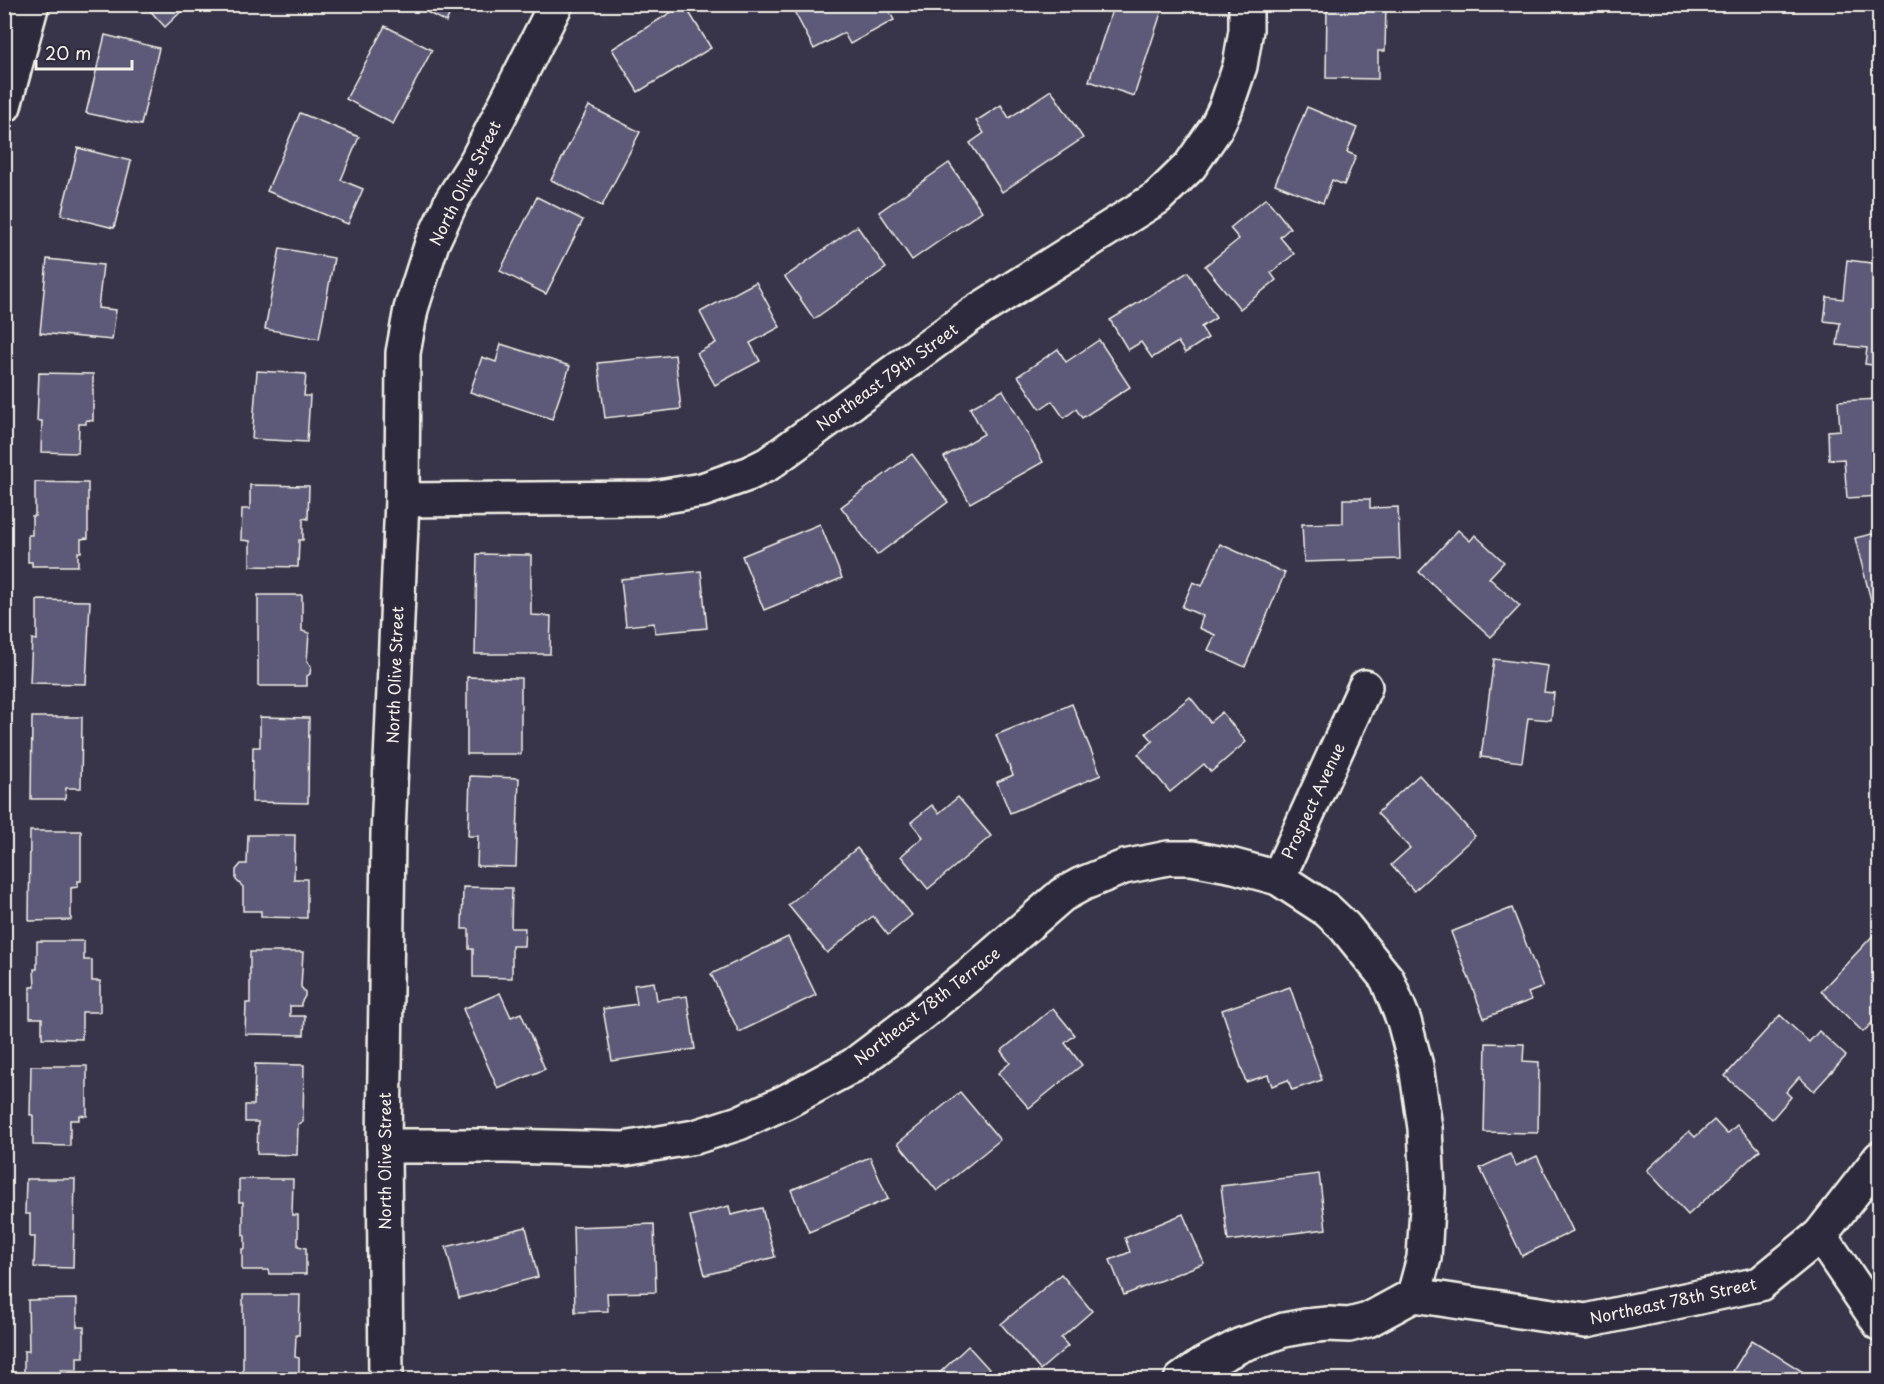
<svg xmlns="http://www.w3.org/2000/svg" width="1884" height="1384" font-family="'Playpen Sans',sans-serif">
<rect width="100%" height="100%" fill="#383449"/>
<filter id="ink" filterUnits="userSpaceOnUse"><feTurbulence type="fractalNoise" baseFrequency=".0167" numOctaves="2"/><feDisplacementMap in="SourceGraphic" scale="12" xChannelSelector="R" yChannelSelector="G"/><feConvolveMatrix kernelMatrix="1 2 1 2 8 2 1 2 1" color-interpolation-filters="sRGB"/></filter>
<g filter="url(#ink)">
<!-- building -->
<g fill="#5c5a78" stroke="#f4f1e8" stroke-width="1.5">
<polygon points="144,4 189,4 165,27"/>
<polygon points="411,4 454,4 446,22"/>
<polygon points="684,4 711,48 638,92 612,49"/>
<polygon points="806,4 885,4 894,20 850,44 844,33 814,49 794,11"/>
<polygon points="1114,4 1145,4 1162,10 1134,96 1089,81"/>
<polygon points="1327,4 1386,4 1385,51 1378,51 1378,79 1326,78"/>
<polygon points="385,26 432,50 393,124 346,99"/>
<polygon points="105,35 159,48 141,125 86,113"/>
<polygon points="1051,90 1083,138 1002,192 970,143 984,133 976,121 1001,105 1009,118"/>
<polygon points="589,106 640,132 602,206 551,180"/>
<polygon points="1307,107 1357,128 1347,152 1356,156 1344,185 1332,180 1323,203 1275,184"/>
<polygon points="300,113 359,137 341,180 363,189 348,224 267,191"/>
<polygon points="78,148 131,161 114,228 61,215"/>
<polygon points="949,163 982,211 912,260 879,212"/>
<polygon points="537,197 583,220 546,294 500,271"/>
<polygon points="1266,198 1290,228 1280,237 1294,254 1271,273 1276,280 1240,309 1205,266 1239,239 1230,228"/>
<polygon points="857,226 886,268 814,319 785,277"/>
<polygon points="280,248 334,258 319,339 265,329"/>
<polygon points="47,259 103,265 98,308 116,310 112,340 40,333"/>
<polygon points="1847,260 1880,264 1880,366 1865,364 1867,348 1837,345 1840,323 1824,321 1827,297 1843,299"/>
<polygon points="1188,272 1216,318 1201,327 1208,338 1185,353 1178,342 1152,358 1141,342 1128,350 1110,320"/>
<polygon points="756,282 780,327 750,343 760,361 715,385 697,353 716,343 700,312"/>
<polygon points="1099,340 1130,387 1082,418 1076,409 1064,418 1052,401 1040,409 1018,376 1058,349 1066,362"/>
<polygon points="501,344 570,366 552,419 470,392 482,357 496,362"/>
<polygon points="675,355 681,409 605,418 598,363"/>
<polygon points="257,371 306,374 304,396 310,396 307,442 252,439"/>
<polygon points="39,373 93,374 93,421 86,420 86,424 79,424 78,453 41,452 42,421 37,421"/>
<polygon points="1003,390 1043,462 970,503 944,457 984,434 970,408"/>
<polygon points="1880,399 1880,496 1847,498 1844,459 1829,460 1828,431 1840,430 1838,401"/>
<polygon points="912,454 948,502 877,555 841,507"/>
<polygon points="35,482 88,483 88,538 81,539 81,552 78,552 78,566 32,566 32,562 28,562 28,535 32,535 32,516 35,516"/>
<polygon points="250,485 309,486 308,519 303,518 303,540 299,540 298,567 250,566 250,541 241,540 242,509 250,509"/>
<polygon points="1343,499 1370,499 1370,508 1398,507 1400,559 1304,562 1302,524 1343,523"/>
<polygon points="820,524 842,578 764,610 742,556"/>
<polygon points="1458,530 1470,541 1475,535 1504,562 1489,578 1520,606 1491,637 1419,572"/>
<polygon points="1880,532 1880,615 1875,616 1855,538"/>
<polygon points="1220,544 1285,573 1245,667 1208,650 1215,635 1199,628 1203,616 1182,607 1193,582 1202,586"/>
<polygon points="477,554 531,555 531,615 551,616 550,654 475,654"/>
<polygon points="701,571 707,628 655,633 654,623 626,626 621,579"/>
<polygon points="258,595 302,595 302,631 309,633 307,661 311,666 310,674 307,676 307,686 258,686"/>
<polygon points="37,600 90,601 86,684 30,683 32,639 37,640"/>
<polygon points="1494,659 1548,666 1544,692 1554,693 1551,720 1528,718 1522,762 1481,757"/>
<polygon points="467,677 521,678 521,754 467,754"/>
<polygon points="1190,697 1210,722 1222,712 1246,742 1211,772 1204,764 1170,792 1138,754 1153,741 1146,733"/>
<polygon points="1072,704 1101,775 1010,813 997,782 1013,775 996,735"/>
<polygon points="32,717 82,717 81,788 66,788 65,799 31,799"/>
<polygon points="260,717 309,718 308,803 252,802 253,747 260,747"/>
<polygon points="1419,775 1475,836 1414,891 1391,865 1410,848 1377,813"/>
<polygon points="470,776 519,778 516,867 477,866 478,836 468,836"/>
<polygon points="958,797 991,836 928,889 901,856 923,837 911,822 932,805 939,813"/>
<polygon points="30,831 81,831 81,881 78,881 78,887 71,888 71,920 29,921"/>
<polygon points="248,835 295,835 294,879 307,879 307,918 261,917 261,911 243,911 243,887 236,880 236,870 241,864 247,864"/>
<polygon points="857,848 912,915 888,935 873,916 827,953 788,905"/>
<polygon points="463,887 512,888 511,928 525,928 524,946 512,946 512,978 473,977 473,949 469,949 469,929 462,929"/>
<polygon points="1512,908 1543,987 1528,993 1531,1000 1484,1018 1451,932"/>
<polygon points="1880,928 1880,1015 1863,1032 1821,991"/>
<polygon points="788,937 816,995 739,1032 711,974"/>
<polygon points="37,941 84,941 84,960 92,960 92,981 100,981 100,1012 82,1012 82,1039 42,1038 42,1018 30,1018 30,987 35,987 34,969 37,969"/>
<polygon points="250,952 303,952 301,987 305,992 305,996 301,1003 301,1006 290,1006 290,1016 305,1016 304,1035 245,1034 246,1003 250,1003"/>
<polygon points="654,982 657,1000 687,996 695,1049 612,1061 603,1009 637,1004 634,985"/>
<polygon points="1290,987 1322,1080 1292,1090 1288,1080 1272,1086 1268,1075 1246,1082 1222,1010"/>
<polygon points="500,993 511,1017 521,1013 545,1069 498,1089 463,1009"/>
<polygon points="1053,1008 1075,1035 1065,1043 1082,1065 1029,1108 998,1073 1010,1063 1001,1051"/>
<polygon points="1780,1015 1809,1042 1819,1031 1846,1056 1814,1091 1799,1077 1786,1092 1791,1097 1772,1119 1725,1076"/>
<polygon points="1486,1043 1524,1044 1523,1061 1539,1062 1538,1133 1484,1132"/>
<polygon points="255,1064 304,1065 303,1122 298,1124 297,1155 257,1154 258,1122 245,1122 245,1105 254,1105"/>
<polygon points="31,1066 87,1066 87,1116 79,1115 79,1120 70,1120 70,1146 33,1145 33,1115 30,1115"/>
<polygon points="960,1092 1000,1140 937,1191 898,1143"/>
<polygon points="1714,1120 1727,1134 1737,1125 1760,1150 1688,1215 1647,1170 1689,1131 1695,1137"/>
<polygon points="1510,1154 1516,1166 1537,1156 1573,1231 1522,1256 1480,1168"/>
<polygon points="870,1157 888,1199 809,1232 791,1190"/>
<polygon points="1319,1174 1326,1229 1228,1241 1221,1186"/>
<polygon points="26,1179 75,1179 73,1268 34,1267 35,1237 30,1237 30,1214 25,1214"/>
<polygon points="239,1179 293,1179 292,1215 298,1215 298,1246 306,1248 306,1274 269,1274 268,1270 242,1270 242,1249 245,1249 245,1236 243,1235 243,1202 239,1202"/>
<polygon points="729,1206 731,1215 762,1208 775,1257 705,1275 690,1216"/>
<polygon points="1183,1214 1204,1263 1124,1295 1110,1260 1130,1252 1125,1238"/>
<polygon points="654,1224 656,1292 607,1293 608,1311 575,1312 573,1227"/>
<polygon points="526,1227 538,1277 459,1298 446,1247"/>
<polygon points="1061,1274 1092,1311 1061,1338 1068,1346 1040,1370 1001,1324"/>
<polygon points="243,1295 300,1295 299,1335 296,1335 295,1357 299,1358 299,1380 243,1380"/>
<polygon points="77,1299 77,1327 84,1327 84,1357 77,1357 77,1370 61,1370 61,1380 24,1380 24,1351 29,1351 28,1300"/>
<polygon points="1752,1340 1816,1380 1747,1380 1733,1371"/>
<polygon points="968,1346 999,1380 932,1380"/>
</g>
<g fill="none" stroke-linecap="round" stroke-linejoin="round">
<defs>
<g id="minor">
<polyline points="4,106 32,4"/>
<polyline points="402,500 653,498 702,490 748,474 768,464 971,315 1157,198 1190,166 1216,128 1226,107 1240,66 1246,30 1246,4"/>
<polyline points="1278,878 1365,687"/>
<polyline points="384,1146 503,1146 624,1149 695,1137 739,1123 785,1102 854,1065 916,1018 979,967 1062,895 1082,884 1124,867 1168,858 1192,858 1234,866 1278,878 1327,910 1345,927 1387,979 1404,1021 1416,1066 1425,1128 1428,1191 1424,1258 1414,1295"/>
<polyline points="1820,1235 1880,1324"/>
<polyline points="386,1380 384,1146 388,833 402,500 403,353 411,309 432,243 452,200 477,160 556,4"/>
<polyline points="1181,1380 1202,1365 1241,1345 1284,1330 1306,1326 1328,1324 1349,1325 1368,1320 1414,1295 1586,1321 1760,1284 1820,1235 1880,1158"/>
</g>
</defs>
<!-- minor casing -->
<use href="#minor" stroke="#f4f1e8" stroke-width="38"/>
<!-- minor -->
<use href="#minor" stroke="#2f2a3d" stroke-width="33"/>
</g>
</g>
<g text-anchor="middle" stroke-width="6" stroke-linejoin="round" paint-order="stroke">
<!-- street labels -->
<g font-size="16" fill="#f4f1e8" stroke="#2f2a3d">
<text transform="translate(465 183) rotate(-63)" y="6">North Olive Street</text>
<text transform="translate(887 377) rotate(-36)" y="6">Northeast 79th Street</text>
<text transform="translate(395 675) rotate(-88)" y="6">North Olive Street</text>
<text transform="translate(1313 801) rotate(-65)" y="6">Prospect Avenue</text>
<text transform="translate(927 1006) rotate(-38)" y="6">Northeast 78th Terrace</text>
<text transform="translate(385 1161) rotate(-90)" y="6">North Olive Street</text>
<text transform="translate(1673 1301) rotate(-12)" y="6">Northeast 78th Street</text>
</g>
</g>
<!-- margin -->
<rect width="1884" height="1384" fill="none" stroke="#2f2a3d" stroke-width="24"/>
<rect x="12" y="12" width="1860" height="1360" fill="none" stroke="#f4f1e8" stroke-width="2" filter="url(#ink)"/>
<!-- scale -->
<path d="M36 60v9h96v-9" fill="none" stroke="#f4f1e8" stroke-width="3"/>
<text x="45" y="60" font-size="18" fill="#f4f1e8" stroke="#2f2a3d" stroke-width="4.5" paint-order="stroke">20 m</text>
</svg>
